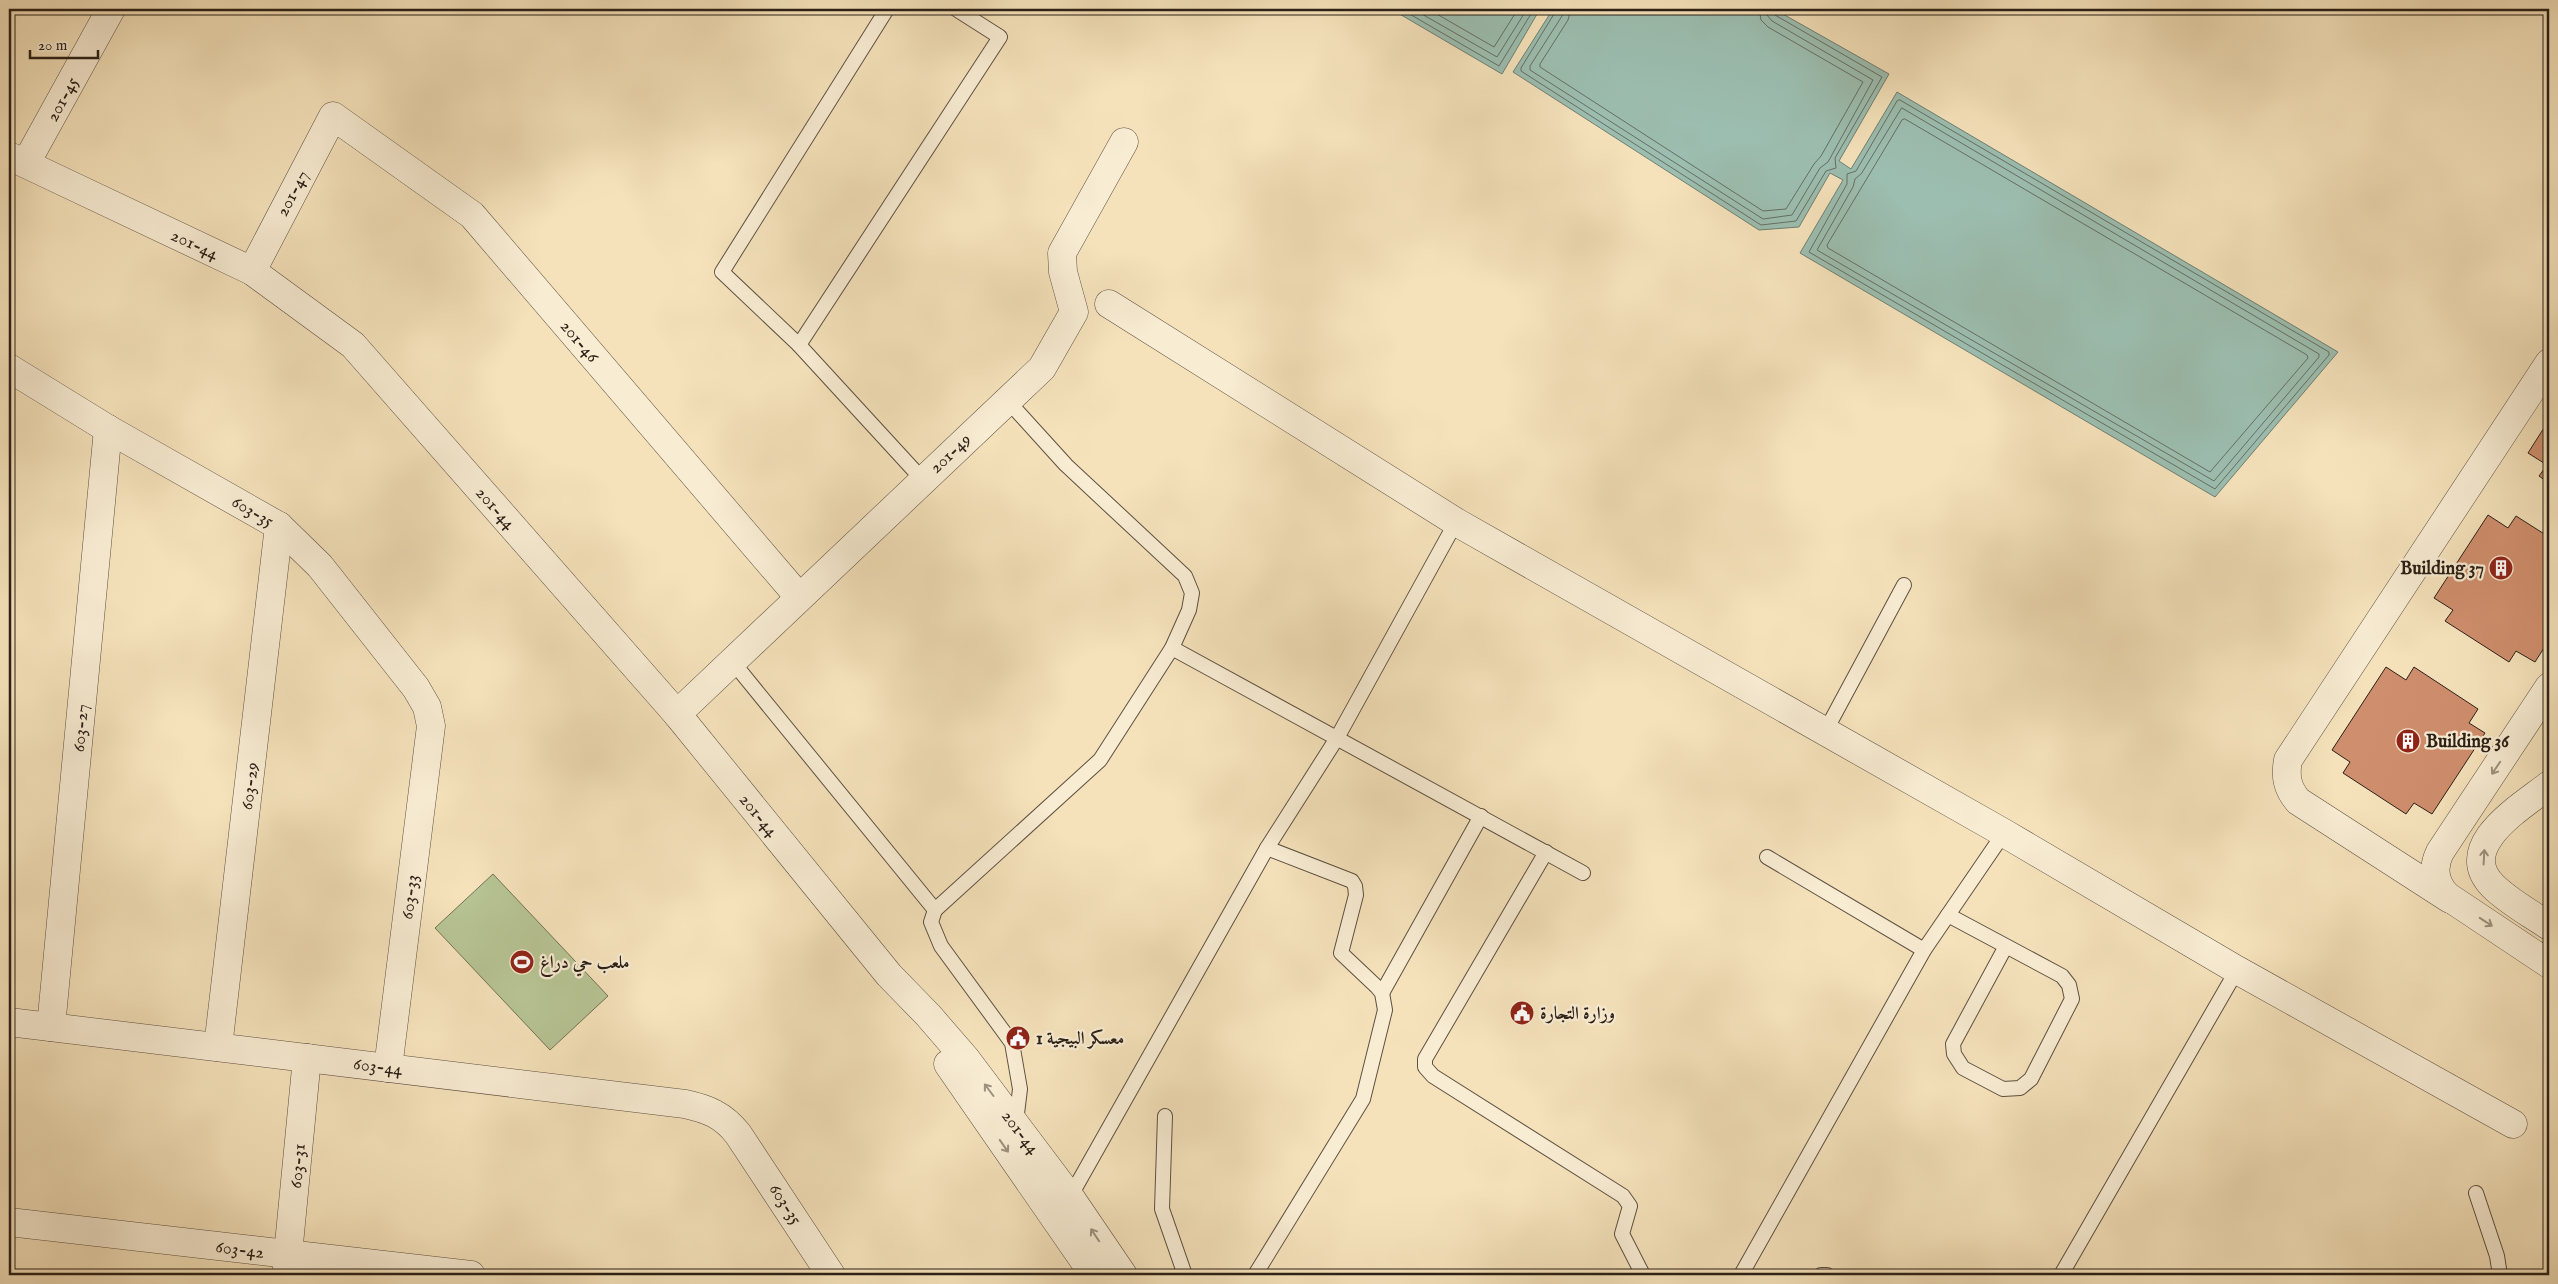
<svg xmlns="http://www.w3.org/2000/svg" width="2558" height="1284" font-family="'IM FELL English',Amiri,serif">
<rect width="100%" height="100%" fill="#f5e2bb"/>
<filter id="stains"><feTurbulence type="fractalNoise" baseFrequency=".004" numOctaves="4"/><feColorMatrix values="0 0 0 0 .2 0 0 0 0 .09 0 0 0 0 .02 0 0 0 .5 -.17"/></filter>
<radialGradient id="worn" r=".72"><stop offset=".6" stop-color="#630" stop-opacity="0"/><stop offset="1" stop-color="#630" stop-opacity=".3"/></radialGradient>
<!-- grass -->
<polygon fill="#b7c494" stroke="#717256" points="493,874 608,996 550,1050 435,928"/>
<!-- water -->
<g fill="#9cbeb0" stroke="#6f7f73">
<polygon points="1391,9 1540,9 1502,74"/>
<polygon points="1553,9 1774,9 1889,74 1839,161 1851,169 1897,92 2338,352 2215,497 1800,253 1843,180 1830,173 1799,227 1759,230 1513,72"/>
</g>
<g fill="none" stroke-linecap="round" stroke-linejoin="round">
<!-- shore -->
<g stroke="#646f64" stroke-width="1">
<polyline points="1401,9 1499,66 1534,9"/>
<polyline points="1413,9 1497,57 1527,9"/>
<polyline points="1428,9 1494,47 1518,9"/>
<polyline points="1557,9 1521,68 1521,71 1761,225 1796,221 1826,171 1836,168 1835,158 1882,77 1775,15 1773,9"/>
<polyline points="1564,9 1562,16 1530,66 1530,70 1763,219 1792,215 1820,168 1828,162 1873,80 1772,21 1767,15 1766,9"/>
<polyline points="1571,9 1568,20 1540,64 1540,67 1763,211 1786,209 1814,164 1821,156 1863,82 1768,27 1761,20 1759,9"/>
<polygon points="1900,100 2329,352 2329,355 2215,489 1809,252 1847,184 1847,174 1856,171 1897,101"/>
<polygon points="1902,108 2319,354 2319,357 2214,481 1817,250 1853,187 1855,179 1861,174"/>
<polygon points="1905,119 2307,355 2308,358 2210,472 1828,248 1827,245 1902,120"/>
</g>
</g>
<!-- building -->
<g fill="#cf8e6d" stroke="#2b2017">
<polygon points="2549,420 2549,483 2539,476 2547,465 2528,453"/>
<polygon points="2488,515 2508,528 2516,516 2549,537 2549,640 2535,662 2516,651 2509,662 2445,621 2453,610 2434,598"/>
<polygon points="2386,667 2406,680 2414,667 2478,709 2469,723 2485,733 2432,814 2414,803 2406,814 2343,773 2350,762 2332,750"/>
</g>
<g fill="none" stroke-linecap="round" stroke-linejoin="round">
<defs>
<g id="service">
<polyline points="887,9 722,272 799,345 922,479"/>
<polyline points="799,345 1000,37 956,9"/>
<polyline points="1007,400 1066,465 1185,576 1192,593 1189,610 1172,648 1100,760 935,910 931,922 941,946 1012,1043 1020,1089 1016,1122"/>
<polyline points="1172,648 1583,873"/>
<polyline points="732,661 935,910"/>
<polyline points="1825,732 1904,585"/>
<polyline points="1546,852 1425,1059 1425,1067 1433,1076 1623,1196 1630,1206 1622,1234 1643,1275"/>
<polyline points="1767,857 1924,950"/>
<polyline points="1948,915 2062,976 2069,985 2072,999 2031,1079 2020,1088 2003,1089 1963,1068 1954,1054 1953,1044 2006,946"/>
<polyline points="1382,993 1481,816"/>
<polyline points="1165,1116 1162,1209 1185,1275"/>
<polyline points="2476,1193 2497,1256 2500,1275"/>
<polyline points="1070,1197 1267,848 1337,738 1456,522"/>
<polyline points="1255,1275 1363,1099 1385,1010 1382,993 1377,987 1341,953 1356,895 1355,886 1352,881 1267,848"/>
<polyline points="1741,1275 1924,950 2004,833"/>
<polyline points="1821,1275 1827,1275"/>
<polyline points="2061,1275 2237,970"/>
</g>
<g id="minor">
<polyline points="26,163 111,9"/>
<polyline points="252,271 333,116 472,215 799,597"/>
<polyline points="1109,304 1456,522 2004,833 2237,970 2513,1124"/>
<polyline points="9,368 108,429 279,526 320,566 416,688 427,707 431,726 388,1068"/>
<path d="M2549,687L2440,852C2432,868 2434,883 2447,896L2549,964"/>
<polyline points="677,714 1042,368 1074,312 1063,272 1062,253 1124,142"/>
<path d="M2549,785C2523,806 2453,846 2493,886C2509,902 2530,913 2549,926"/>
<path d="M2450,899L2298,801C2287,788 2285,776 2288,760L2549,363"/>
<path d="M9,1022L685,1104C708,1109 723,1115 738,1134L831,1275"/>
<polyline points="51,1027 108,429"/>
<polyline points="218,1047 279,526"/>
<polyline points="9,1222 471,1275"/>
<polyline points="286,1275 307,1058"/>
</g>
<g id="tertiary">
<polyline points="9,156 252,271 353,345 677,714 889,975 928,1015 966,1059 1070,1197 1123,1275"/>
<polyline points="948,1064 1094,1275"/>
</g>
</defs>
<!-- service casing -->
<use href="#service" stroke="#5e5040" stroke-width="16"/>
<!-- minor casing -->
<use href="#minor" stroke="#5e5040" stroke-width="29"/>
<!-- tertiary casing -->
<use href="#tertiary" stroke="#5e5040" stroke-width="29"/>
<!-- service -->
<use href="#service" stroke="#f8ecd3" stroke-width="14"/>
<!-- minor -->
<use href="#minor" stroke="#f8ecd3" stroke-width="28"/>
<!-- tertiary -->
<use href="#tertiary" stroke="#f8ecd3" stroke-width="28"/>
</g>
<!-- one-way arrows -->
<defs><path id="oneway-shaft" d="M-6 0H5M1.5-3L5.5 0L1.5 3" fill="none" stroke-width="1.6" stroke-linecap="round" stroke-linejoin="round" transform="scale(1.25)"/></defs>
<g stroke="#9c907e">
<use href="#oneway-shaft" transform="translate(2496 768) rotate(124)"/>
<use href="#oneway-shaft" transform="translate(2484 857) rotate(-87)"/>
<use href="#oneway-shaft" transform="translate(2486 922) rotate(33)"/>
<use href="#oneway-shaft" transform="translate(989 1090) rotate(-127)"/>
<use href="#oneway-shaft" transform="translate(1004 1146) rotate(55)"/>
<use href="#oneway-shaft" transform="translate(1095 1235) rotate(-124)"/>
</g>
<!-- icons -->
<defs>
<symbol id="building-disc" viewBox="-11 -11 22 22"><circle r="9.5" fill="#8f2418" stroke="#f8ecd3"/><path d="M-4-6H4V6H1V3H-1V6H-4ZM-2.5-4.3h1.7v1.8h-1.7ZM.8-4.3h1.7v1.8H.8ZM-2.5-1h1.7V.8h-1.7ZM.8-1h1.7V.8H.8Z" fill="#fff"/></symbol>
<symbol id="stadium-disc" viewBox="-11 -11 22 22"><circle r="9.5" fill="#8f2418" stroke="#f8ecd3"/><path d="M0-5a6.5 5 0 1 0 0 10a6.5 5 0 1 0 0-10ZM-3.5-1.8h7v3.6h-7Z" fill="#fff"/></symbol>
<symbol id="civic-disc" viewBox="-11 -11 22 22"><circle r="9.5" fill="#8f2418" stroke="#f8ecd3"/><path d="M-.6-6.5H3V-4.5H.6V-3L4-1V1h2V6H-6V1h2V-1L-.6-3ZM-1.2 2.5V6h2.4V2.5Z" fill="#fff"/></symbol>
</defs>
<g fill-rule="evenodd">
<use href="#building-disc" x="2487" y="554" width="28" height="28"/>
<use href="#building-disc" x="2394" y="727" width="28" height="28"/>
<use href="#stadium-disc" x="508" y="948" width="28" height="28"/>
<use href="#civic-disc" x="1508" y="999" width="28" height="28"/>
<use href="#civic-disc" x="1004" y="1024" width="28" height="28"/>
</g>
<g text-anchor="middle" stroke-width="4.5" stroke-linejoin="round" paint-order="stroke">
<!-- street labels -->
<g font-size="18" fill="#2b2017" stroke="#f8ecd3">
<text transform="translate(62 99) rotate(-61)" y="6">201-45</text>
<text transform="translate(292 193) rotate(-62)" y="6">201-47</text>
<text transform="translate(195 244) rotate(25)" y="6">201-44</text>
<text transform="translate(580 341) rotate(50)" y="6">201-46</text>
<text transform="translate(950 453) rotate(-43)" y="6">201-49</text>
<text transform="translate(496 508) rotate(49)" y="6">201-44</text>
<text transform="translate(253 511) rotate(30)" y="6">603-35</text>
<text transform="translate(80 728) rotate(-85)" y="6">603-27</text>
<text transform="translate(249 786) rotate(-83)" y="6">603-29</text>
<text transform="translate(759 815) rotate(51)" y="6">201-44</text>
<text transform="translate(409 897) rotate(-83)" y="6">603-33</text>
<text transform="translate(378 1066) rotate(7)" y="6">603-44</text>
<text transform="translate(1021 1132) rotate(53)" y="6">201-44</text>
<text transform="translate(297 1166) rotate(-85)" y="6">603-31</text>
<text transform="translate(786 1204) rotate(57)" y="6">603-35</text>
<text transform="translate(240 1249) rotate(7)" y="6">603-42</text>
</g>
<!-- poi labels -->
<g font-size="18" font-weight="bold" fill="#2b2017" stroke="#f8ecd3" text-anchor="start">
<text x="2484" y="574" text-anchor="end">Building 37</text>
<text x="2426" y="747">Building 36</text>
<text x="540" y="968">ملعب حي دراغ</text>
<text x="1540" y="1019">وزارة التجارة</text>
<text x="1036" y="1044">معسكر البيجية 1</text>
</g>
</g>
<!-- margin -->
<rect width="2558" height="1284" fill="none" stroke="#f5e2bb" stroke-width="30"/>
<rect x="10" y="10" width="2538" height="1264" fill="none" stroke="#2b2017" stroke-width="2.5"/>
<rect x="15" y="15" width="2528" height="1254" fill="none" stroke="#2b2017"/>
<!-- scale -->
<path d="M30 50v8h68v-8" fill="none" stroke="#2b2017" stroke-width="2.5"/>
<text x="38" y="50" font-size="15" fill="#2b2017" stroke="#f8ecd3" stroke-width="4" paint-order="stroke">20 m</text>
<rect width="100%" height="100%" filter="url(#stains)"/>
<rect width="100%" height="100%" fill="url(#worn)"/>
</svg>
